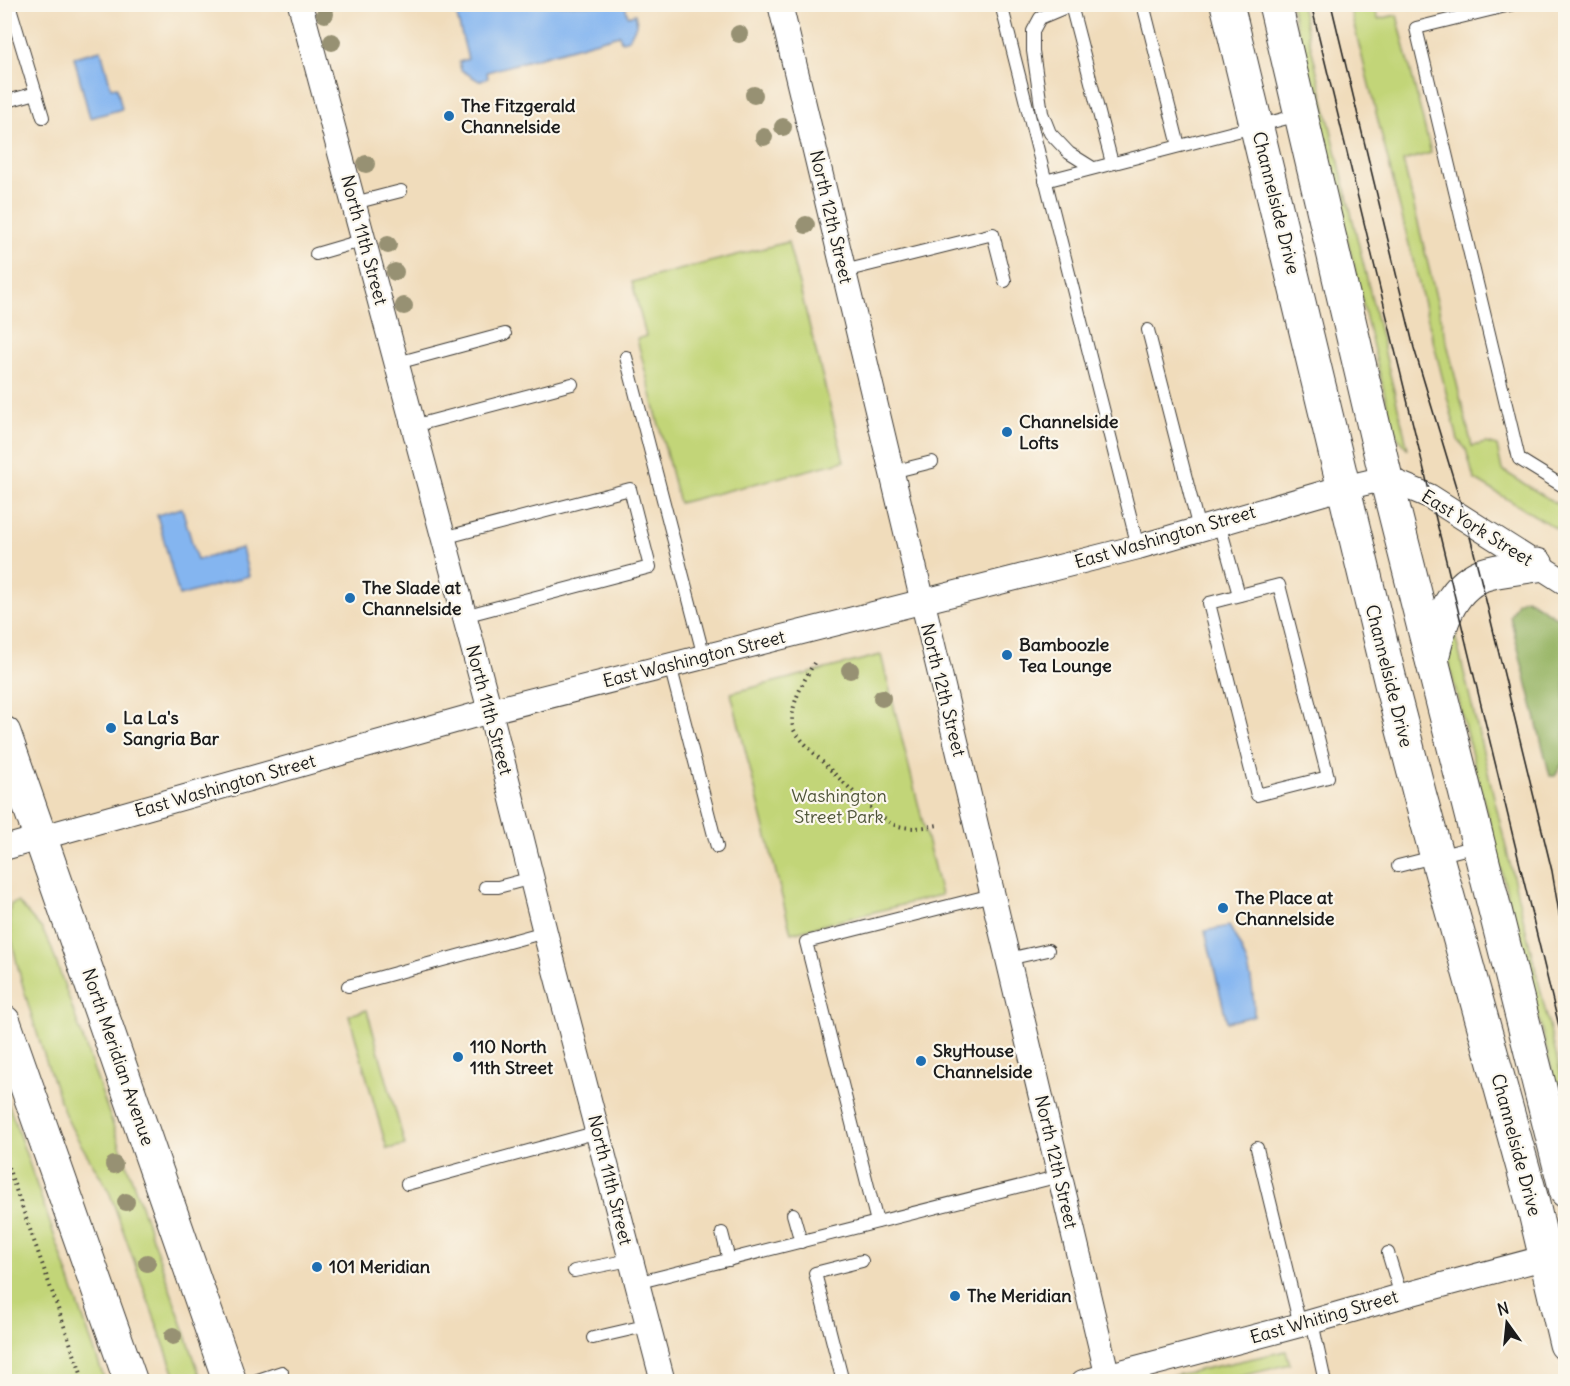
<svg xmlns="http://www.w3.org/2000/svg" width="1570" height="1386" font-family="Delius,sans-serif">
<rect width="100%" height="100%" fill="#fbf7ec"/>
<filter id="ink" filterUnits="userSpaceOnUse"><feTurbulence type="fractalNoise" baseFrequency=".0167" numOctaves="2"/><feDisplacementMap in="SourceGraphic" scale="12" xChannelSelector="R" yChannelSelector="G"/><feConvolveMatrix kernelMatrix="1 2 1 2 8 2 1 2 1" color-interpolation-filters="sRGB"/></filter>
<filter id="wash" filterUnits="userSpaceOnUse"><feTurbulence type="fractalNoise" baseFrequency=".008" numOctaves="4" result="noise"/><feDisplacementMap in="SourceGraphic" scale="24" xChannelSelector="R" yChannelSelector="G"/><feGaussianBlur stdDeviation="1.35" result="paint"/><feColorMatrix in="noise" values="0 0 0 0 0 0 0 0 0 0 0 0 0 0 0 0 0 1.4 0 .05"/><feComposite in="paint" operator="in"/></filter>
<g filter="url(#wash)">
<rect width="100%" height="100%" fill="#f0dcbb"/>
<!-- green -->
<g fill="#c2d578" stroke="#6f784a" stroke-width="1.5">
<polygon points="1291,5 1301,5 1408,449 1398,438 1390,417"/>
<polygon points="1349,5 1374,5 1378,19 1397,15 1431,153 1403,161 1472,446 1486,443 1497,446 1502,470 1565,509 1565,534 1474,479 1466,449 1458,440"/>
<polygon points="788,242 844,461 679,503 637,339 646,336 632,282"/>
<polygon points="1453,627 1565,1092 1565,1122 1448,661"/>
<polygon points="881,655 941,895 791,933 731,693"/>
<path d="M18,902L41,928L50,944L202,1381H177L110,1194C96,1166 76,1141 64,1112C51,1076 0,933 11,904Z"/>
<polygon points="367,1010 405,1145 387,1149 349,1015"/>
<polygon points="4,1094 5,1094 105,1381 5,1381"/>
<polygon points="1286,1351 1290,1364 1222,1381 1158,1381 1163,1378"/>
</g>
<!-- forest -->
<polygon fill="#99b668" stroke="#5a6942" stroke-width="1.5" points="1526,598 1565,623 1565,760 1555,776 1550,776 1510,616 1517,602"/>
<!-- water -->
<g fill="#84b5f0" stroke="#506886" stroke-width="1.5">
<polygon points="454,5 625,5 628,16 635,14 637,23 629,39 621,41 619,35 487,72 488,78 479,81 461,70 459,62 468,59"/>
<polygon points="101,50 111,88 117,87 122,109 90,118 74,57"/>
<polygon points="182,508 197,560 242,548 249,576 179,596 157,515"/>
<path d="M1229,926C1248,958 1254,979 1254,1016L1227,1022L1205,931Z"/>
</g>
</g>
<g filter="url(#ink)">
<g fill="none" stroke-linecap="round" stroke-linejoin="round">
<defs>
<g id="service">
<polyline points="9,4 43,117"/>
<polyline points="1001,4 1138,547"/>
<polyline points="1074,4 1071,5 1112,163"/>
<polyline points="1143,4 1179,146"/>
<polyline points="1514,4 1416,28 1519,459 1566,488"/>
<polyline points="1071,5 1040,18 1033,31 1033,51 1042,113 1050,133 1069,153 1093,168"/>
<polyline points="4,102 36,93"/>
<polyline points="1045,181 1299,115"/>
<polyline points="354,203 401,191"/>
<polyline points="316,254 364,240"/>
<polyline points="844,271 993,234 1005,281"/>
<polyline points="1148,330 1199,529"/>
<polyline points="626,357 704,657"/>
<polyline points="397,363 505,334"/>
<polyline points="413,426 572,384"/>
<polyline points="892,472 932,462"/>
<polyline points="1219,523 1239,595"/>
<polyline points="443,538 630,489 650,567 464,616"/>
<polygon points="1279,585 1328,777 1257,795 1209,603"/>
<polyline points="670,665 717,847"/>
<polyline points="1398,866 1477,846"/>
<polyline points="485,887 498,887 532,878"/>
<polyline points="1008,959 1048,950"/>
<polyline points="348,986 545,932"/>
<polyline points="1257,1148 1300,1325"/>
<polyline points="407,1184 598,1132"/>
<polyline points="793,1214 801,1242"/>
<polyline points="877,1222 806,942 992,895"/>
<polyline points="722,1233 729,1260"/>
<polyline points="1388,1253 1401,1296"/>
<polyline points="574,1271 630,1260"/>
<polyline points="636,1283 1060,1176"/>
<polyline points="1312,1322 1325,1382"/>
<polyline points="593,1338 649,1325"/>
<polyline points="252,1382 282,1372"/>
<polyline points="843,1382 815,1273 862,1261"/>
</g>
<g id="minor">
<polyline points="300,4 490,711 545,932 663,1382"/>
<polyline points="780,4 1109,1382"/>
<polyline points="4,848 490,711 1138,547 1327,492 1386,478 1429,496 1566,583"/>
<polyline points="1083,1382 1300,1325 1401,1296 1566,1252"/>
</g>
<g id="secondary">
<polyline points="1227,4 1392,688 1420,796 1533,1204 1566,1344"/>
<polyline points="1275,4 1386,478 1566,1191"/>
<path d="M1432,659C1439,628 1448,589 1482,575C1499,569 1519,568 1537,565"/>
<polyline points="4,733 230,1382"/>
<polyline points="4,1022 131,1382"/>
</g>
</defs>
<!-- service casing -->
<use href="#service" stroke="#3c3934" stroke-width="14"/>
<!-- minor casing -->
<use href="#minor" stroke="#3c3934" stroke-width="26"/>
<!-- secondary casing -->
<use href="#secondary" stroke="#3c3934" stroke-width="35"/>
<!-- path -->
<g stroke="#3c3934" stroke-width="4" stroke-dasharray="1.5 4.5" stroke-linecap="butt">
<path d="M814,663C803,683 789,705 793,728C795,738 881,820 892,824C908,830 922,828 938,825"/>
<polyline points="4,1156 84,1382"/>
</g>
<!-- service -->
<use href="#service" stroke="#fff" stroke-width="12"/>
<!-- minor -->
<use href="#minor" stroke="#fff" stroke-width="24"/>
<!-- secondary -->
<use href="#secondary" stroke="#fff" stroke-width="33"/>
<!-- tram -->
<g stroke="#1c1c1c" stroke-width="1.5">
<polyline points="1311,4 1566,1055"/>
<polyline points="1331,4 1414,348 1465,517 1480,576 1552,871 1566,955"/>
</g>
</g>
<!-- trees -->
<g fill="#979173">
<circle cx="325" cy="14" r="9"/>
<circle cx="739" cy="34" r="9"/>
<circle cx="332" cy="42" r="9"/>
<circle cx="754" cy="95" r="9"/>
<circle cx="783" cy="127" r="9"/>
<circle cx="764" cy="137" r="9"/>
<circle cx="366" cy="164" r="9"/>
<circle cx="806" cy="225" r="9"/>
<circle cx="388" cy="245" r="9"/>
<circle cx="395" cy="272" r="9"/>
<circle cx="404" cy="306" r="9"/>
<circle cx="850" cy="670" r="9"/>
<circle cx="882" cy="698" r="9"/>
<circle cx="114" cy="1165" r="9"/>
<circle cx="126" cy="1202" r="9"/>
<circle cx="147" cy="1263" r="9"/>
<circle cx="173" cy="1336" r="9"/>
</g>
</g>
<!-- markers -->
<g fill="#1f6fb2" stroke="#fbf7ec" stroke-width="2">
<circle cx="449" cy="116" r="6"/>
<circle cx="1007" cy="432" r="6"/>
<circle cx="350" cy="598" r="6"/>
<circle cx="1007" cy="655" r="6"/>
<circle cx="111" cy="728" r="6"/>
<circle cx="1223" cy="908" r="6"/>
<circle cx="458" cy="1057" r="6"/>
<circle cx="921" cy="1061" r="6"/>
<circle cx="317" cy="1267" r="6"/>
<circle cx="955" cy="1296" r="6"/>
</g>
<g text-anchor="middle" stroke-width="4.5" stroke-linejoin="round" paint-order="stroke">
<!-- poi labels -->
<g font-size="18" font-weight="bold" fill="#1c1c1c" stroke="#fbf7ec" text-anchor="start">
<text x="461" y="112">The Fitzgerald<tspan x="461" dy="21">Channelside</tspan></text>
<text x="1019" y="428">Channelside<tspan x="1019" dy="21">Lofts</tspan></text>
<text x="362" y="594">The Slade at<tspan x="362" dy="21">Channelside</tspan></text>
<text x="1019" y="651">Bamboozle<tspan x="1019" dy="21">Tea Lounge</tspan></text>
<text x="123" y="724">La La's<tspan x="123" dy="21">Sangria Bar</tspan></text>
<text x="1235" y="904">The Place at<tspan x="1235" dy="21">Channelside</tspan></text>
<text x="470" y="1053">110 North<tspan x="470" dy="21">11th Street</tspan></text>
<text x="933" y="1057">SkyHouse<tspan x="933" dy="21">Channelside</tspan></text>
<text x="329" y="1273">101 Meridian</text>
<text x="967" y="1302">The Meridian</text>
</g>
<!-- street labels -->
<g font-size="18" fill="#1c1c1c" stroke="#fbf7ec">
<text transform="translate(1276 203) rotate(76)" y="6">Channelside Drive</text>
<text transform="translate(831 217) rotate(77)" y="6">North 12th Street</text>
<text transform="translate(364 240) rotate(75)" y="6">North 11th Street</text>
<text transform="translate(1477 528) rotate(32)" y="6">East York Street</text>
<text transform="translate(1165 537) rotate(-16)" y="6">East Washington Street</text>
<text transform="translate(694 659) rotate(-14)" y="6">East Washington Street</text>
<text transform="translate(1389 676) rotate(76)" y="6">Channelside Drive</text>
<text transform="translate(943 690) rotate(76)" y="6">North 12th Street</text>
<text transform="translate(489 710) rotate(75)" y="6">North 11th Street</text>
<text transform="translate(225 786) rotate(-16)" y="6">East Washington Street</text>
<text transform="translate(118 1057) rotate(71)" y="6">North Meridian Avenue</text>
<text transform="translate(1516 1145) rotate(75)" y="6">Channelside Drive</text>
<text transform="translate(1056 1162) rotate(77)" y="6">North 12th Street</text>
<text transform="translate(610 1180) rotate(76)" y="6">North 11th Street</text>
<text transform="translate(1324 1317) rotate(-16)" y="6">East Whiting Street</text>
</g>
<!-- park labels -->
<g font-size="18" fill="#4e5438" stroke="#fbf7ec">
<text x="839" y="802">Washington<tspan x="839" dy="21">Street Park</tspan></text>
</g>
</g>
<!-- margin -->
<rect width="1570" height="1386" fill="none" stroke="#fbf7ec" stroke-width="24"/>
<!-- north arrow -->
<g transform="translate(1507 1323) rotate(345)" stroke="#fbf7ec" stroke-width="4.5" paint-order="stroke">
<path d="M0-4.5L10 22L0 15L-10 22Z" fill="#1c1c1c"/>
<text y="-9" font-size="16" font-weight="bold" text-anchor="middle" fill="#1c1c1c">N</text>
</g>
</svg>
